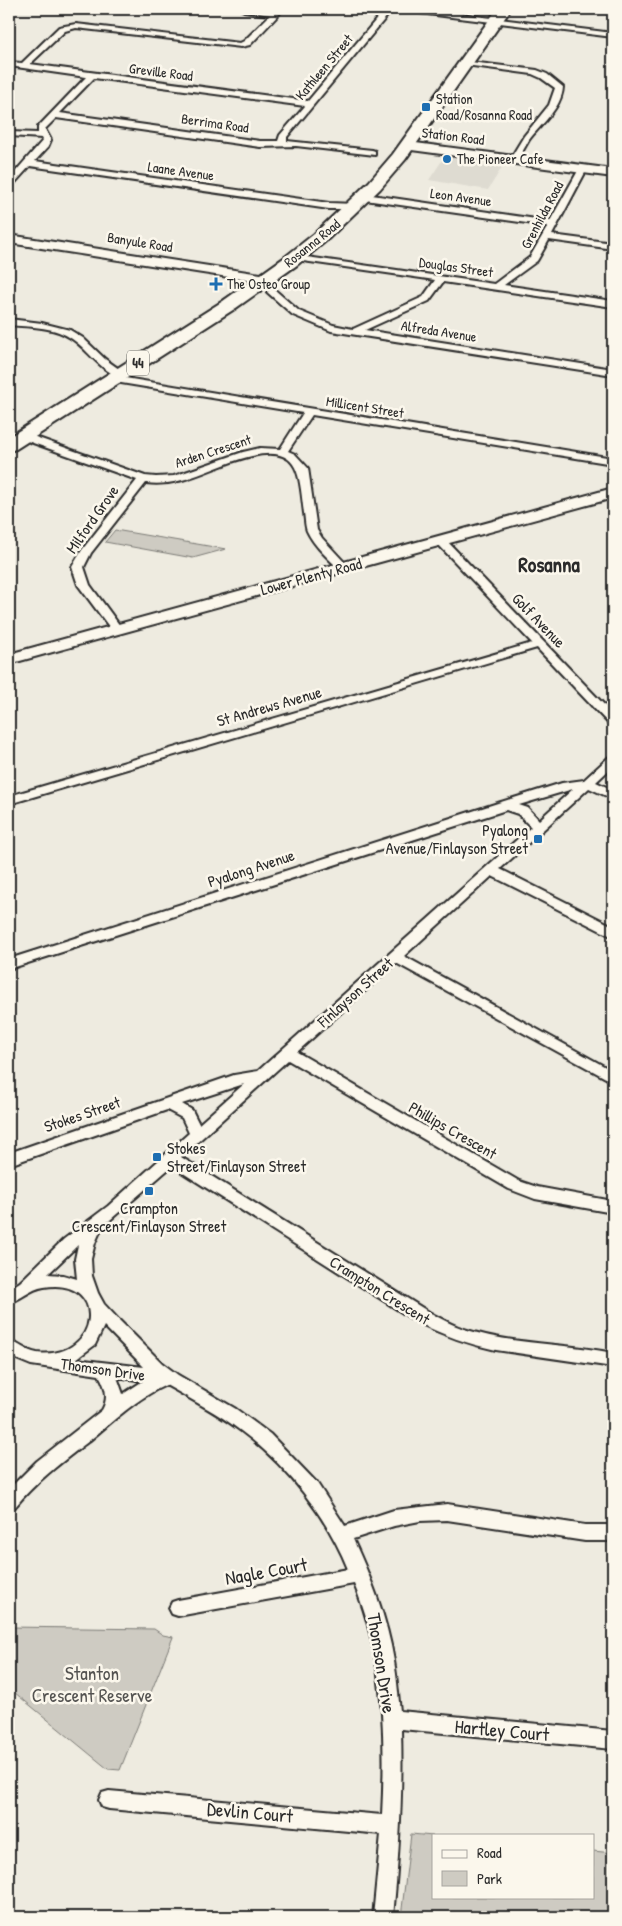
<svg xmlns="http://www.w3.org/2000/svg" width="622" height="1926" font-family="'Patrick Hand',sans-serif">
<rect width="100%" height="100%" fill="#eeebe0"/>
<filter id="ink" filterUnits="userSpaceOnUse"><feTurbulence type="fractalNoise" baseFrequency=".02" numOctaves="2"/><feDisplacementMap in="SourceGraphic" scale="10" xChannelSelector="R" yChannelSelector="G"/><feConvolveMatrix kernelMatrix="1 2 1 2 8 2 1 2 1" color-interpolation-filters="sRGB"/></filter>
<g filter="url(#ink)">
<!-- built -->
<polygon fill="#dedbd1" points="445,156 479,161 504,164 488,190 429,180"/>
<!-- green -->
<g fill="#cecbc2" stroke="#7c7b76">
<polygon points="115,530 226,549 193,558 105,542"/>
<polygon points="9,1627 154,1629 163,1635 173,1637 120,1770 108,1769 9,1688"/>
<polygon points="411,1834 433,1836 433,1897 593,1897 593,1851 613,1853 613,1917 401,1917"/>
</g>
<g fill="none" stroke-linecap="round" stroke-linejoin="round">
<defs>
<g id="street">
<path d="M240,9L274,11L284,9L250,45L241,47L76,28L65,31L30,64L308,101L385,9H393L287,137V141L372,150L375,151V155L296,146L260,147L56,118L45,129L51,140L48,147L35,161L329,203L355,204L359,207L358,209H329L30,166L12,186L9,187V179L43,140L42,138L9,136V132L38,133V127L86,77L9,66V62L22,63L59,27L76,24L240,43L244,41L270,15L244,11ZM94,78L305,106L280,135L278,141H260L60,113Z"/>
<polygon points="399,9 419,9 613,33 613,37 403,11"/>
<path d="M462,61L537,70L547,74L563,87C562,108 541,124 529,140C525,147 521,154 517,161L510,159L524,136L549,105L555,88L541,78L532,74L465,65L461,63Z"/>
<polygon points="583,166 587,169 552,235 613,243 613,249 549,240 537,261 504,285 613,301 613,307 443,282 429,301 365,330 613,369 613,375 331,331 293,315 267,292 272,289 275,290 299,311 333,325 353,329 423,297 435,280 296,260 293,259 293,255 494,284 530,257 548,226 365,200 361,197 365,194 550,221 579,169"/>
<path d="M9,319L42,323L70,330L83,338L105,359L126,374L121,377C99,371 88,348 69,337C52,326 28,327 9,325Z"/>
<path d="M113,376L613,458V464L312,415L288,451L295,454L308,468L317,530L322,538L347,565L349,567L347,569H339C328,558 314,546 307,531C305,526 305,518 304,513C299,476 301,445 252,456C215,464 185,488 146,483L91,553L84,567L90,585L123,630L117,633L113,632L78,585L72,567L82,550L137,480L19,438L18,436L19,434H27L145,476L156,477L174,476L243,452L260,448L280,449L303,413L109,381V377Z"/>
<polygon points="441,538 445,539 613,714 613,725 609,724 537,648 9,804 9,796 532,643 437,543 436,541 437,539"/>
<path d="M613,756V766L596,782L613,790V799L589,788L500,869L613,926V937L492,876L404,956L613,1071V1082L396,963L297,1052L519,1181L537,1187L613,1201V1213L535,1199L509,1189L288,1060L181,1157L429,1312C440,1318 452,1325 464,1329C512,1345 564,1343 613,1353V1367L496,1350C468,1344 443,1335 417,1322L172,1166L102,1227L95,1243L91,1259L92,1276L98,1293L104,1304L119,1320L162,1363L178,1375L236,1409L270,1434L317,1483L345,1526L394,1510L447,1504L585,1525H613V1541H585L447,1520L420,1521L394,1526L353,1539C371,1578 387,1618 394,1661C397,1678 398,1694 400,1711L613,1731V1749L401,1729C403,1792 399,1854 393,1917H373L381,1834L109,1809L102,1807L99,1800L102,1793L109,1791L382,1815C386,1739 384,1655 354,1584L178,1616L172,1614L169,1608L172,1602L178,1600L348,1569C327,1517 287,1465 241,1431C218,1413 192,1400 166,1385C137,1398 113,1421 89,1441C62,1462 36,1481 15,1507L9,1509V1489L37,1461L102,1410C109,1398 106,1387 99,1375L31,1365L9,1356V1340C19,1344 26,1351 37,1353C101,1361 109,1276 44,1287C30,1289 22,1299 9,1303V1289L20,1282L64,1239L108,1206L189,1133L182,1118L167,1110L9,1165V1153L234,1075L258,1071L531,827L518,814L506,810L9,969V959L501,802L562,783L584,780L609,757ZM573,789L539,820L528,808L519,805ZM244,1084L199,1124L192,1110L182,1104ZM78,1245L75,1259L77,1279L63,1275L48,1274ZM104,1326L144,1367L76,1359L95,1345ZM117,1377L143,1381L123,1394Z"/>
</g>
<g id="secondary">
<polygon points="408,142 613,169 613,177 404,149 402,146"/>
<polygon points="9,235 267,275 274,279 267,283 9,243"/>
<polygon points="613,488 613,498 9,664 9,654"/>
</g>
<polygon id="highway" points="497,9 511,9 405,160 380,189 326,241 297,265 236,308 16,449 9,451 9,437 223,301 285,257 314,234 369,182 393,154"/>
</defs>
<!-- street casing -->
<use href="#street" stroke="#2b2b2b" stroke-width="4"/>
<!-- secondary casing -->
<use href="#secondary" stroke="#2b2b2b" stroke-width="4"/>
<!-- highway casing -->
<use href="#highway" stroke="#2b2b2b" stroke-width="4"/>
<!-- street -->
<use href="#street" fill="#fbf7ec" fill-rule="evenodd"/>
<!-- secondary -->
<use href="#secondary" fill="#fbf7ec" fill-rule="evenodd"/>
<!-- highway -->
<use href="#highway" fill="#fbf7ec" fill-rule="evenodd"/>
</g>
</g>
<!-- markers -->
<g fill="#1f6fb2" stroke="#fbf7ec" stroke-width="2">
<rect x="421" y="102" width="10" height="10" rx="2.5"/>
<circle cx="447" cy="159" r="5"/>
<path d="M213.5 276.5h5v5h5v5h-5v5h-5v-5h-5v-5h5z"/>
<rect x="533" y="834" width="10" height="10" rx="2.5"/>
<rect x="152" y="1152" width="10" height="10" rx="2.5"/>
<rect x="144" y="1186" width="10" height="10" rx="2.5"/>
</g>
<g text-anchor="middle" stroke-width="5" stroke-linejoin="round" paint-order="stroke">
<!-- far-street labels -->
<g font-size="14" fill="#2b2b2b" stroke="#fbf7ec">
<text transform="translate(324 67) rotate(-50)" y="5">Kathleen Street</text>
<text transform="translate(161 72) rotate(7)" y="5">Greville Road</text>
<text transform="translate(215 123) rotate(8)" y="5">Berrima Road</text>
<text transform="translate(453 136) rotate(7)" y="5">Station Road</text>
<text transform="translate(181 171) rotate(8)" y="5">Laane Avenue</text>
<text transform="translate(461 197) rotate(8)" y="5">Leon Avenue</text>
<text transform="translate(542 215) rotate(-62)" y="5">Grenhilda Road</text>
<text transform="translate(140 242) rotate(9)" y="5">Banyule Road</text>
<text transform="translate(312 243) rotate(-39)" y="5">Rosanna Road</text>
<text transform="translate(456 267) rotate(8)" y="5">Douglas Street</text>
<text transform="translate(439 331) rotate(9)" y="5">Alfreda Avenue</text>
<text transform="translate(365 407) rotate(9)" y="5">Millicent Street</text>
<text transform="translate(213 451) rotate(-18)" y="5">Arden Crescent</text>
</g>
<!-- far-poi labels -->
<g font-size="14" fill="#2b2b2b" stroke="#fbf7ec" text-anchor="start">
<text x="436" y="104">Station<tspan x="436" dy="16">Road/Rosanna Road</tspan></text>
<text x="457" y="164">The Pioneer Cafe</text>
<text x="227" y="289">The Osteo Group</text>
</g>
<!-- shield labels -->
<rect fill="#fbf7ec" stroke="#696865" stroke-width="1" x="127" y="350.5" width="22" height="25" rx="4"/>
<g font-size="15" font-weight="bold" fill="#2b2b2b">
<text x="138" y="368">44</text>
</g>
<!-- street labels -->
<g font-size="16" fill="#2b2b2b" stroke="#fbf7ec">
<text transform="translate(92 519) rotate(-55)" y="6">Milford Grove</text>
<text transform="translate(311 576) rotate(-15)" y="6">Lower Plenty Road</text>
<text transform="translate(539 620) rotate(46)" y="6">Golf Avenue</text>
<text transform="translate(269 706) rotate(-16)" y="6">St Andrews Avenue</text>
<text transform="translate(251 868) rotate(-18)" y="6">Pyalong Avenue</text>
<text transform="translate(355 992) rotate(-42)" y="6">Finlayson Street</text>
<text transform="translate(82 1114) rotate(-19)" y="6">Stokes Street</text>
<text transform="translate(453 1130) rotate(30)" y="6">Phillips Crescent</text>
<text transform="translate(380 1290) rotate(32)" y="6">Crampton Crescent</text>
<text transform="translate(103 1369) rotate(8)" y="6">Thomson Drive</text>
</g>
<!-- poi labels -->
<g font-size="16" fill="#2b2b2b" stroke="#fbf7ec" text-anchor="end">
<text x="528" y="836">Pyalong<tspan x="528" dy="18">Avenue/Finlayson Street</tspan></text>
<text x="167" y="1154" text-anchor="start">Stokes<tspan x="167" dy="18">Street/Finlayson Street</tspan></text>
<text x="149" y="1214" text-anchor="middle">Crampton<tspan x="149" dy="18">Crescent/Finlayson Street</tspan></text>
</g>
<!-- near-street labels -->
<g font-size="19" fill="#2b2b2b" stroke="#fbf7ec">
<text transform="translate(266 1571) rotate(-10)" y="7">Nagle Court</text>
<text transform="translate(382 1663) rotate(81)" y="7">Thomson Drive</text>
<text transform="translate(502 1730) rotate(5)" y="7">Hartley Court</text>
<text transform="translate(250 1812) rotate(5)" y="7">Devlin Court</text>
</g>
<!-- near-park labels -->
<g font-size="19" fill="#545351" stroke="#fbf7ec">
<text x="92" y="1680">Stanton<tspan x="92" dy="22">Crescent Reserve</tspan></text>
</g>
<!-- district labels -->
<g font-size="21" font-weight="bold" fill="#2b2b2b" stroke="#fbf7ec">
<text x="549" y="572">Rosanna</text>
</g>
</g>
<!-- margin -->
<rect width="622" height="1926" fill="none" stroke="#fbf7ec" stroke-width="30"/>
<rect x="15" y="15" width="592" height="1896" fill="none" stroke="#2b2b2b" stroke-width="2" filter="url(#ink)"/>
<!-- legend -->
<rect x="432" y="1834" width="162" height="65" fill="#fbf7ec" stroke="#a8a59f"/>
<rect x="442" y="1850" width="25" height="8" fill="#fbf7ec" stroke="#a8a59f"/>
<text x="477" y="1858" font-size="15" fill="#2b2b2b">Road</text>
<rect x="442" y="1871" width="25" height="15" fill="#cecbc2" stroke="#a8a59f"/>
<text x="477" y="1884" font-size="15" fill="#2b2b2b">Park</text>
</svg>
